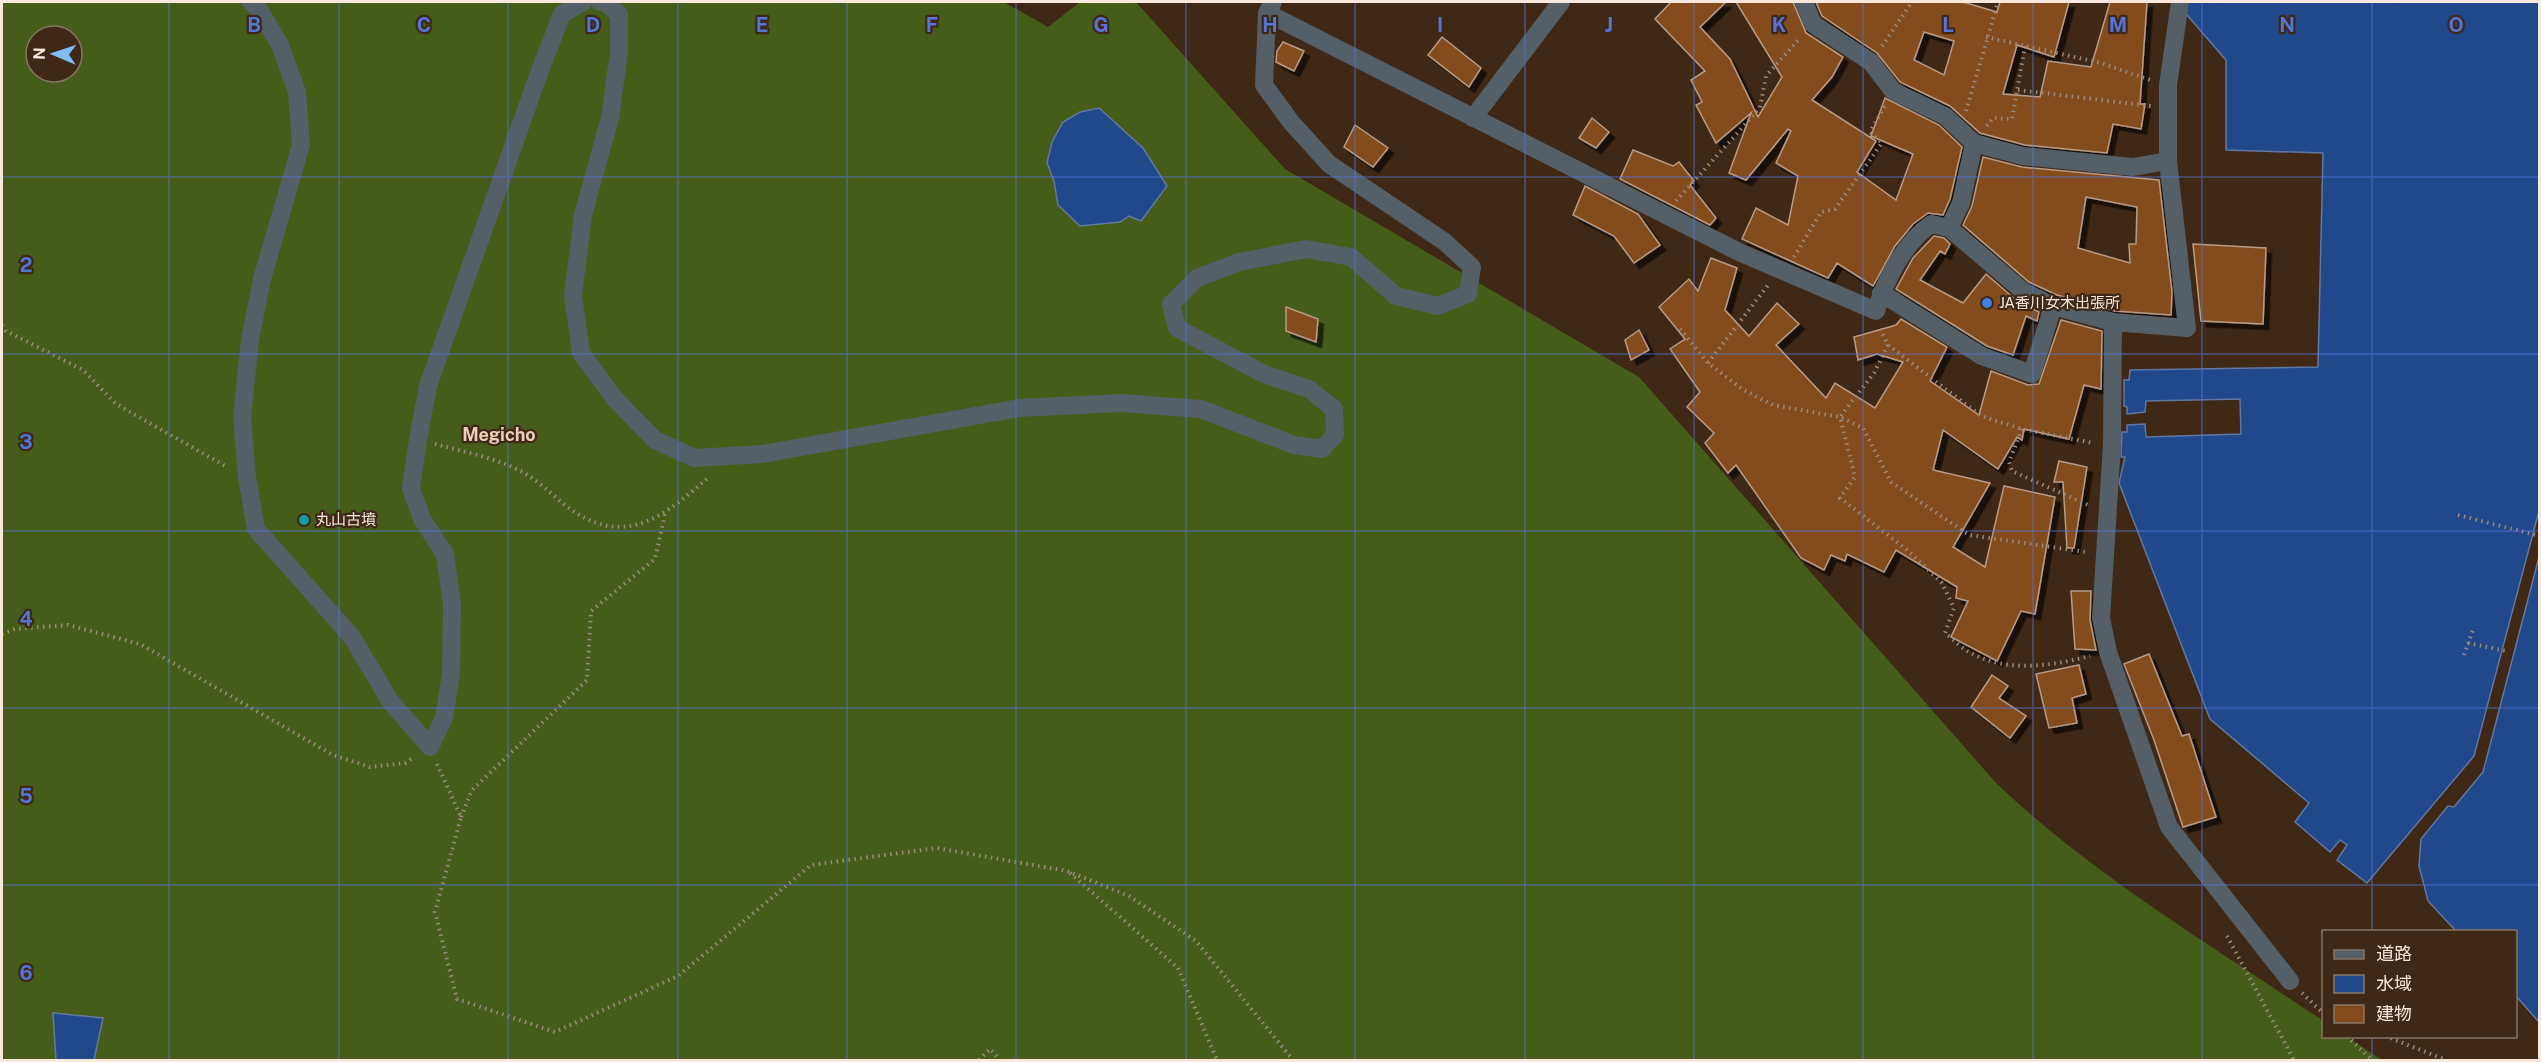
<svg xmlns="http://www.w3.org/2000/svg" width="2541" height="1062" font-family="'Public Sans','Noto Sans JP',sans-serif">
<defs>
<filter id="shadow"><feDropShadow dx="5.5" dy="5.5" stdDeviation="0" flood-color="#0009"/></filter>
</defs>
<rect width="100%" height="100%" fill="#3f2816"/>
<!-- forest -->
<path fill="#465d1a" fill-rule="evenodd" d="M2,2H1004L1048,27L1080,2H1136L1285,169L1639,377L1997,784C2094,876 2213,946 2323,1021L2324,1036L2347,1037L2382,1060H2ZM36,36H72V72H36Z"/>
<!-- water -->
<g fill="#21488b" stroke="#6278a4" stroke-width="1.5">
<polygon points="2182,2 2539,2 2539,511 2474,756 2367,883 2337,860 2347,845 2340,840 2330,852 2295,822 2309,803 2210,719 2119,483 2125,457 2121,457 2122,432 2127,432 2127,425 2145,424 2146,437 2241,434 2240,399 2146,401 2145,412 2127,414 2127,407 2124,406 2124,380 2129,380 2130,370 2318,367 2323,153 2226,150 2226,60 2181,8"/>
<polygon points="1099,108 1143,148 1167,186 1141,221 1129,216 1120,222 1080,226 1058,205 1054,181 1047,163 1052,142 1063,122 1080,112"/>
<polygon points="2539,557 2539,1022 2516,996 2516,932 2456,931 2428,901 2419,866 2421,839 2448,806 2454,807 2483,772"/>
<polygon points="53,1013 103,1018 94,1060 56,1060"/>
</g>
<!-- building -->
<g fill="#844c1d" stroke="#b89b87" stroke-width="1.5" fill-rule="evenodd" filter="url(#shadow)">
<polygon points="1671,2 1726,2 1700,27 1730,59 1758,117 1782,77 1736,2 1793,2 1806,33 1843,57 1832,77 1812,100 1876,141 1857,172 1896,200 1913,154 1871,136 1885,98 1939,125 1962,147 1950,199 1943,215 1928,213 1913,224 1895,246 1873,286 1837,263 1828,278 1742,239 1756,208 1788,225 1798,176 1776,163 1791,131 1788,129 1746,180 1729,173 1751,113 1716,143 1696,105 1702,102 1691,80 1705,71 1655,19"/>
<path d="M1816,2H1963L1997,12L2000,2H2069L2054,57L2017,45L2003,94L2040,97L2048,61L2091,67L2110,2H2147L2140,104H2145L2141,129L2113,124L2107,153L2025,145L1980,133L1950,106L1900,82L1877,53L1822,16ZM1924,32L1954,41L1944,75L1914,60Z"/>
<polygon points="1442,37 1481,68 1469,87 1428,55"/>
<polygon points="1283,42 1304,51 1294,71 1276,62 1277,51"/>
<polygon points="1592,118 1609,132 1596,148 1579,138"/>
<polygon points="1355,125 1388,148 1373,167 1344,147"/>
<polygon points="1633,150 1673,166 1679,162 1694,181 1690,185 1716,218 1710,225 1620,179"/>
<path d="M1983,157L2022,167L2159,180L2172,292L2171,315L2115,311L2057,295L2029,282L1963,225L1972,206ZM2086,197L2137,207L2136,244H2129L2130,263L2078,248Z"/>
<polygon points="1585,186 1638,214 1660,245 1634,263 1614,236 1573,215"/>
<polygon points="1934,236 1944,238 1950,244 1945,254 1940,251 1920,280 1963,303 1986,274 2016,300 2039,312 2037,321 2026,316 2013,355 1987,346 1896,289 1913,258"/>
<polygon points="2193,244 2266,248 2263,324 2201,321"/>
<polygon points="1711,258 1737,268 1725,310 1749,336 1777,303 1799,324 1776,345 1826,398 1835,383 1875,408 1903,362 1877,354 1858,360 1854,337 1896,325 1901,319 1947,347 1930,381 1979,415 1991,371 2028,385 2039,384 2061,320 2102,331 2101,389 2084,385 2069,439 2024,429 2022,440 2017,437 1998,469 1943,430 1933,470 1990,483 1953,547 1985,567 2004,486 2055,497 2035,614 2021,611 1997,661 1951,637 1968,601 1956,598 1957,587 1896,550 1884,572 1847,554 1845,561 1831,555 1824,570 1801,558 1736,465 1728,473 1705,443 1714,433 1687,407 1700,392 1670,349 1685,339 1659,307 1689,279 1698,291"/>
<polygon points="1286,307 1318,319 1316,342 1286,331"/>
<polygon points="1639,330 1649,350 1631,360 1625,340"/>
<polygon points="2059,461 2087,467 2074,548 2067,548 2063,482 2054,482"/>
<polygon points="2071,591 2091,591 2090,620 2096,650 2075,649"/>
<polygon points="2149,654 2182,736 2189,734 2216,817 2183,827 2154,740 2124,664"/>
<polygon points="2079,665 2086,694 2072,698 2077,723 2049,728 2036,674"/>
<polygon points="1992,675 2008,686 1999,698 2026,716 2010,738 1971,707"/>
</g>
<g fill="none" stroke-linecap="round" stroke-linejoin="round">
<!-- path -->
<g stroke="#9d8a7c" stroke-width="4" stroke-dasharray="1.5 4.5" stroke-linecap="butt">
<polyline points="1986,37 2101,63 2150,80"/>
<polyline points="1882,46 1912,2"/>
<polyline points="2018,90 2151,106"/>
<polyline points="1966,111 1998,2"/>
<polyline points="1987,126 1993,118 2012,119 2025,46"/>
<polyline points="1676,201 1760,108 1766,76 1800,38"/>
<polyline points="1794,257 1821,212 1835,209 1882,143 1870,132 1885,106"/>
<polyline points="2,325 6,331 83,370 116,404 227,467"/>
<polyline points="1680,329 1708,363 1742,389 1773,405 1840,417 1863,428 1891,482 1969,535 2086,552"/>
<polyline points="1880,329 1888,345 1981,416 2022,429 2093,443"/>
<path d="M1888,345L1874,373L1840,417L1855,477L1840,498L1906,549L1942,583L1954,608L1945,633C1953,639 1962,649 1971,653C2008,673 2051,666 2090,656"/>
<polyline points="1708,363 1768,285"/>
<polyline points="2022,429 2009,462 2012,471 2090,506"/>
<path d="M435,444C465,452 498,458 526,474C544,485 559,502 576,513C631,547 668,512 709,477"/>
<polyline points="2458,515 2536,535"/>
<polyline points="2,634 15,629 68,625 140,644 333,755 370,767 405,763 414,757"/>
<polyline points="2468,643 2506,651"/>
<polyline points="2464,655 2473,630"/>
<polyline points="437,764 461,817 435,912 457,999 555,1032 678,976 811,865 937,848 1067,871 1129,896 1196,941 1293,1060"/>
<polyline points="461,817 472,790 587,680 591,611 655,559 665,514"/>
<polyline points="1070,873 1178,968 1217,1060"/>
<polyline points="2227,936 2294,1060"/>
<polyline points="2302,993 2324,1014"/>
<polyline points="2347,1036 2372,1060"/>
<polyline points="2385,1036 2446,1060"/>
<polyline points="979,1060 990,1049 1000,1060"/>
</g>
<!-- minor -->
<g stroke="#545f68" stroke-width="18">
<polyline points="251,2 259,10 280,45 297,92 301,145 262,279 250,340 242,417 247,477 256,529 352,637 390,701 430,747 444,718 451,674 452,604 445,554 422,519 411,488 418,440 428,386 542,65 562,14 583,2"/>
<polyline points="600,2 605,2 619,14 619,52 610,118 583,215 573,295 581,353 615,399 655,440 694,458 763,454 1019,408 1121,403 1201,409 1294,445 1322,449 1335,435 1334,409 1309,389 1264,374 1177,328 1171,304 1197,278 1239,262 1306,249 1351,257 1396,296 1438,306 1468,294 1472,267 1445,242 1329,164 1291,122 1264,85 1267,13 1273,2"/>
<polyline points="1804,2 1813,24 1871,62 1893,91 1945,116 1974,143 2023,156 2133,167 2168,161"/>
<polyline points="2180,2 2168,85 2168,161 2187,328 2113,322 2112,444 2101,618 2108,652 2169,827 2290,981"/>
<path d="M1267,13L1739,252L1876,311C1885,280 1904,243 1931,224L1949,228L2023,291L2053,306L2113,322"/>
<polyline points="1473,118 1561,2"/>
<polyline points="1949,228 1961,203 1974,143"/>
<polyline points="1881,293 1982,356 2032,374 2053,306"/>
</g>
</g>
<!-- grid -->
<path fill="none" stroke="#5474da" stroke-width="1.5" stroke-opacity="0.55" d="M169,2V1060M339,2V1060M508,2V1060M678,2V1060M847,2V1060M1016,2V1060M1186,2V1060M1355,2V1060M1525,2V1060M1694,2V1060M1863,2V1060M2033,2V1060M2202,2V1060M2372,2V932M2,177H2540M2,354H2540M2,531H2540M2,708H2540M2,885H2540M2372,1036V1060"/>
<!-- markers -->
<circle fill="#3f7fe0" stroke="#3f2816" stroke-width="2" cx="1987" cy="303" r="6"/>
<circle fill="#0f9aa8" stroke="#3f2816" stroke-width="2" cx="304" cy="520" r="6"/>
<g text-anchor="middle" stroke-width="4.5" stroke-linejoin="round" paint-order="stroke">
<!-- poi labels -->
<g font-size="15" fill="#f8e8de" stroke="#3f2816" text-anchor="start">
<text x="1999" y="308">JA香川女木出張所</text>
<text x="316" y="525">丸山古墳</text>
</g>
<!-- quarter labels -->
<g font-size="18" font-weight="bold" fill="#edceb9" stroke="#3f2816">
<text x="499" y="441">Megicho</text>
</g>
</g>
<g font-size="20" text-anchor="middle" font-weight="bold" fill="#5474da" stroke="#3f2816" stroke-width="4.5" stroke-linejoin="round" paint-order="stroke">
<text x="254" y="32">B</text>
<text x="424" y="32">C</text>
<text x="593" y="32">D</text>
<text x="762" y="32">E</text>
<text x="932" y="32">F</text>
<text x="1101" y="32">G</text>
<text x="1270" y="32">H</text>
<text x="1440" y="32">I</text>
<text x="1609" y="32">J</text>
<text x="1779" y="32">K</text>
<text x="1948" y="32">L</text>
<text x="2118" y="32">M</text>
<text x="2287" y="32">N</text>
<text x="2456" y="32">O</text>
<text x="26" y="272">2</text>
<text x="26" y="449">3</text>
<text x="26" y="626">4</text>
<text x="26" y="803">5</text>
<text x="26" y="980">6</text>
</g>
<!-- border -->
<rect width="2541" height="1062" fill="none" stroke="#f8e8de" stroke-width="6"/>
<!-- legend -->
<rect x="2322" y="930" width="195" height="108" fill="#3f2816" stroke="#897566" stroke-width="1.5"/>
<rect x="2334" y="950" width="30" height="9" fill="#545f68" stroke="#897566" stroke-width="1.5"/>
<text x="2376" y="960" font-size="18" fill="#f8e8de">道路</text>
<rect x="2334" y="975" width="30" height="18" fill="#21488b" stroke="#897566" stroke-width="1.5"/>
<text x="2376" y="990" font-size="18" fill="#f8e8de">水域</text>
<rect x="2334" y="1005" width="30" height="18" fill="#844c1d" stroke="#897566" stroke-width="1.5"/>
<text x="2376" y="1020" font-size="18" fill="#f8e8de">建物</text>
<!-- north arrow -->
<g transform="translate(54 54) rotate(272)"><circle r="28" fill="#3f2816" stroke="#897566" stroke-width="1.5"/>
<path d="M0-4.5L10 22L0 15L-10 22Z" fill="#81bdfa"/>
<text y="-9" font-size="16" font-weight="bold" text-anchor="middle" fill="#f8e8de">N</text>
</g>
</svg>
